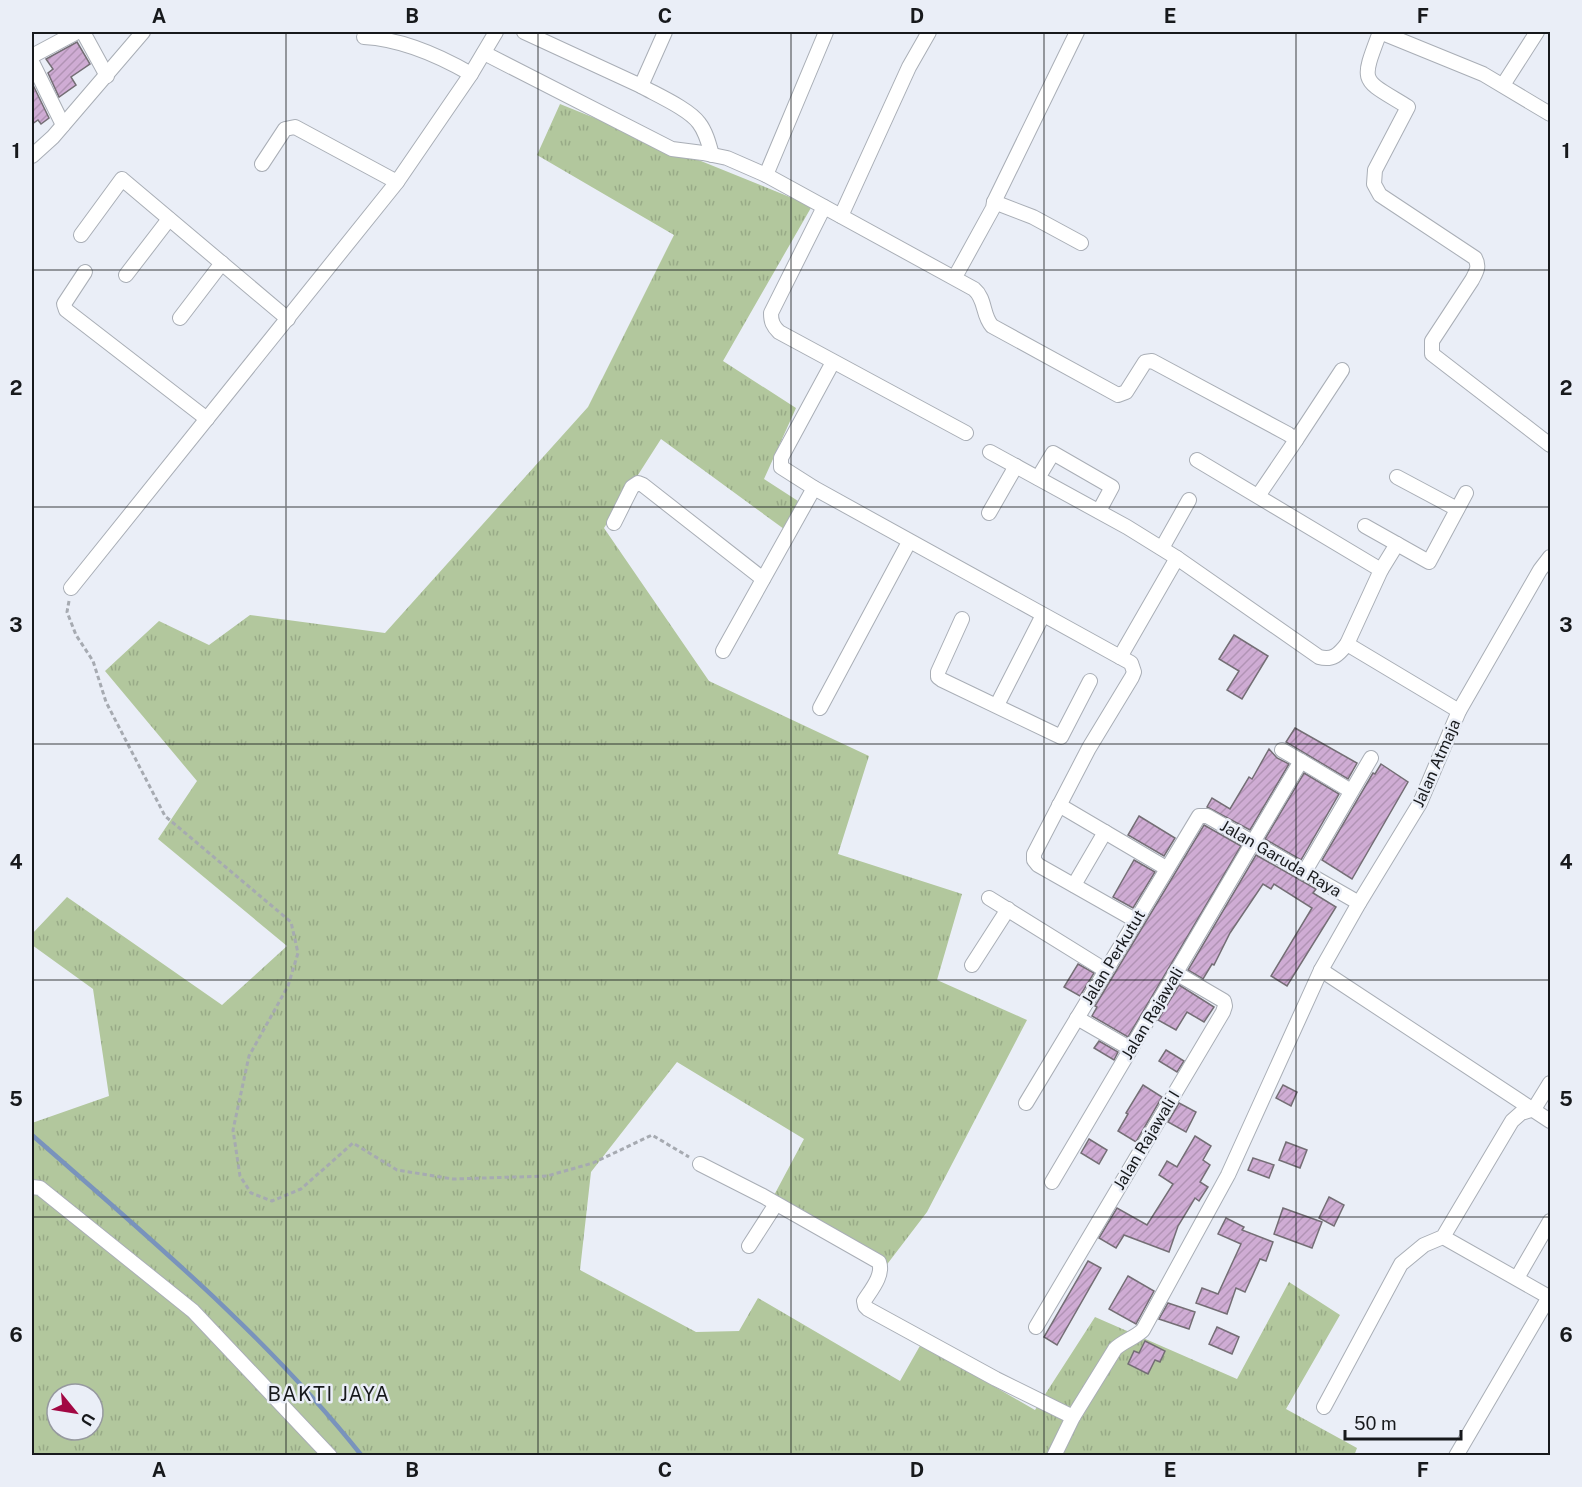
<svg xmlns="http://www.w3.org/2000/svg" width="1582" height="1487" font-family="'Public Sans',sans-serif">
<defs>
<pattern id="grass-tufts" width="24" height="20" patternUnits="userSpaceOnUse" patternTransform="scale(1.5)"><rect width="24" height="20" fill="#b2c79d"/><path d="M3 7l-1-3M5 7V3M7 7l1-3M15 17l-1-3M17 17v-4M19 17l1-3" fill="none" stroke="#98aa87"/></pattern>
<pattern id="building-hatch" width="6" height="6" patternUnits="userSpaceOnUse" patternTransform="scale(1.5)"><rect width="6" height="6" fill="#cfacd4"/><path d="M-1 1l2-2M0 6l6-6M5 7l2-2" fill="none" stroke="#b193b5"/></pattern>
</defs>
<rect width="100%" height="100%" fill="#eaeef7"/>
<!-- grass -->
<path fill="url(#grass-tufts)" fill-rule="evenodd" d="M560,104L812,206L723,361L796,408L764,479L798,501L784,529L661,439L604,528L709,681L869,756L838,854L962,894L937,980L1027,1020L927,1212L885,1267L771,1201L804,1139L677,1062L591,1172L580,1270L696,1332L739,1331L758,1298L900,1381L921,1344L1035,1410L1095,1317L1237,1379L1289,1282L1340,1315L1286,1409L1357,1448L1354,1456L32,1455V1123L109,1096L93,989L32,945V934L67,897L222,1005L287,946L158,839L197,781L105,671L159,621L209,645L250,615L385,633L588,407L674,235L537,155ZM57,1394H93V1430H57Z"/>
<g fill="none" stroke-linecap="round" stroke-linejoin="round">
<!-- stream -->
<path stroke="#7993bc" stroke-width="4.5" d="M32,1135C147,1236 266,1335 362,1456"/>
</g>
<!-- building -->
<g fill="url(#building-hatch)" stroke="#746e75" stroke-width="1.5">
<polygon points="77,42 90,64 71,77 76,85 59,97 48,73 53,69 46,59"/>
<polygon points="32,83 49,118 41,124 38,120 32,124"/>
<polygon points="1234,635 1268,656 1242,699 1227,690 1239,671 1219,659"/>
<polygon points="1295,728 1357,763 1348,779 1286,742"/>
<polygon points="1269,749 1277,758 1289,764 1250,830 1207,807 1212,798 1230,809 1249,777 1252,779"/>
<polygon points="1381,764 1408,782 1352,879 1322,860 1373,773 1375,774"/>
<polygon points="1304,773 1339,794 1301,860 1265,839"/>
<polygon points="1139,816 1175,838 1164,856 1128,835"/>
<polygon points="1204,825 1241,846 1128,1037 1092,1016 1097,1007 1095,1006"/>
<polygon points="1256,855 1316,889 1313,893 1336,907 1287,986 1271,976 1312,908 1274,884 1271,889 1263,884 1230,933 1214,965 1212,964 1203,979 1188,970"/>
<polygon points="1134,860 1155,872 1133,908 1113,897"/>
<polygon points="1078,964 1094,973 1080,996 1064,987"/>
<polygon points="1179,985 1214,1007 1204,1022 1187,1012 1176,1030 1158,1020"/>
<polygon points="1099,1041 1118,1052 1114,1060 1094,1048"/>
<polygon points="1166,1050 1184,1061 1177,1072 1159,1061"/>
<polygon points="1143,1085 1162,1097 1136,1142 1118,1131 1128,1114 1126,1113"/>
<polygon points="1283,1085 1297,1092 1291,1106 1276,1098"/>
<polygon points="1179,1103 1196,1112 1186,1132 1168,1122"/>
<polygon points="1195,1136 1211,1146 1203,1160 1210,1165 1200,1182 1208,1187 1199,1201 1195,1198 1178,1226 1169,1252 1124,1235 1116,1248 1099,1238 1117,1208 1147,1225 1173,1184 1159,1175 1167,1161 1177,1167"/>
<polygon points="1089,1139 1107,1150 1099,1164 1081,1153"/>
<polygon points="1286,1142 1307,1150 1300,1168 1279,1160"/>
<polygon points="1253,1158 1274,1165 1269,1178 1248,1170"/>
<polygon points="1329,1197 1344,1205 1334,1226 1319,1218"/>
<polygon points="1283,1208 1322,1222 1312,1248 1274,1234"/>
<polygon points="1226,1218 1244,1227 1242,1230 1273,1242 1266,1261 1260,1259 1245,1292 1236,1288 1227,1314 1196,1303 1202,1288 1218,1294 1241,1244 1218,1234"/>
<polygon points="1088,1261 1101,1268 1057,1345 1044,1337"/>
<polygon points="1128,1276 1154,1291 1136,1324 1109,1309"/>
<polygon points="1168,1303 1195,1312 1189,1329 1159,1319"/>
<polygon points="1217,1327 1239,1337 1232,1354 1209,1344"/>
<polygon points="1145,1341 1165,1351 1160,1362 1155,1360 1148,1374 1128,1364 1134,1351 1139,1353"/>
</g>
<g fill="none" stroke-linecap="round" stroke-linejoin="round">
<defs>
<g id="street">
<polyline points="83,32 107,76"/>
<polyline points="524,32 641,86 665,32"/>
<path d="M1380,32C1360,85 1361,78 1408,107L1375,170L1374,184L1380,195L1475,258C1480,267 1476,272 1472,280L1432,341V354L1550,445"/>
<polyline points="1380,32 1483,74 1550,114"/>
<path d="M364,37C401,39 438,55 471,74"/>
<path d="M484,53L672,149L703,153L727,158L766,175L974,289C986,299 982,315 992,326L1118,395L1126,392L1145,362L1152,361L1288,434L1296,440L1258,496"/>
<polyline points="32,56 77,32"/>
<polyline points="32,62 63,125"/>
<polyline points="1503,85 1537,32"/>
<path d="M641,86C657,95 689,109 699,123C706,132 709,144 712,155"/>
<polyline points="32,156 53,137 143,32"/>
<polyline points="262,164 285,129 295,127 397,182"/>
<polyline points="766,175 826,32"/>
<polyline points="994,202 1077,32"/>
<path d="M824,207L771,313C771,322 773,326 779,332L966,433"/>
<polyline points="841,216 909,67 929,32"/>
<polyline points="81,235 122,179 288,319"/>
<polyline points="85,272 64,304 66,310 207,419"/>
<polyline points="126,275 169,219"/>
<polyline points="955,277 993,208 994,202 1033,217 1081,243"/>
<polyline points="180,318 222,263"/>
<path d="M833,362L781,458V467L814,488L1120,657L1177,558L1319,657C1333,661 1339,654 1347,644"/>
<polyline points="1296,440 1342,370"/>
<polyline points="990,452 1127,527 1177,558"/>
<polyline points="1197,460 1381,570 1347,644 1459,711"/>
<polyline points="1397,477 1457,509"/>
<polyline points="1038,478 1053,453 1112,487 1099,511"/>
<polyline points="989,513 1016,466"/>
<polyline points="614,523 632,487 638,483 643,485 763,579"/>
<polyline points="1365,526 1429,562 1466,493"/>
<polyline points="1162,548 1189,500"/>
<polyline points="1381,570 1397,544"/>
<polyline points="71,588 397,182 471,74 496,32"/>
<polyline points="962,619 938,672 938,677 942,680 1061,737 1090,681"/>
<polyline points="723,651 814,488"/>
<polyline points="1120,657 1131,663 1134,672 1132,677 1089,748 1034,854 1034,860 1038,865 1135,920"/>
<polyline points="997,705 1043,615"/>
<polyline points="820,708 909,542"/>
<polyline points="1282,750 1301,761"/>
<polyline points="1059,805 1166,868"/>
<polyline points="1304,873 1371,758"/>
<polyline points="1074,885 1105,832"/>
<polyline points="989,898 1105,970"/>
<polyline points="972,965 1008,909"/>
<polyline points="1321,970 1550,1121"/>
<polyline points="1077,1018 1131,1049"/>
<polyline points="1026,1103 1199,816 1207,816 1359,903"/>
<path d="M700,1164L763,1196L879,1262C884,1275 871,1290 864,1301L865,1306L868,1309L996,1379L1073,1417"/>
<polyline points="1052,1182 1301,761 1351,791"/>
<polyline points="32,1187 40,1188 193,1311 330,1456"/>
<polyline points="1443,1237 1549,1297 1456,1456"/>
<polyline points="749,1246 776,1204"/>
<polyline points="1517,1278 1550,1221"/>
<polyline points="1036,1327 1223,1012 1225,1006 1224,1001 1176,973"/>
<polyline points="1324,1407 1401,1264 1424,1245 1443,1237 1512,1121 1521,1113 1534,1109 1550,1083"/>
<path d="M1054,1456L1073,1417L1115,1349C1123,1341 1135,1338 1143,1330L1228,1175L1321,970L1359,903L1420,803L1459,711L1540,570L1550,557"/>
</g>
</defs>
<!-- street casing -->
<use href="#street" stroke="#a9aeb6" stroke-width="16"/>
<!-- path -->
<polyline stroke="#a6aab1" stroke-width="3" stroke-dasharray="4.5 3" stroke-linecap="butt" points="69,601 67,612 76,635 93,661 106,702 165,816 291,922 298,953 288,986 249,1056 233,1130 240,1176 251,1193 272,1201 301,1189 353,1143 397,1170 453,1179 547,1176 593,1163 652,1135 689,1157"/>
<!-- street -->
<use href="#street" stroke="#fff" stroke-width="14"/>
</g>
<!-- grid -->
<path fill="none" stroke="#17191c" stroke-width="1.5" stroke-opacity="0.55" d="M286,32V1456M538,32V1456M791,32V1456M1044,32V1456M1296,32V1456M32,270H1550M32,507H1550M32,744H1550M32,980H1550M32,1217H1550"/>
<g text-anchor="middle" stroke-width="5" stroke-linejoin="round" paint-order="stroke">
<!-- street labels -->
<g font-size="16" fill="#17191c" stroke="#eaeef7">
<text transform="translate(1436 763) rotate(-66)" y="6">Jalan Atmaja</text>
<text transform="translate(1281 858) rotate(30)" y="6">Jalan Garuda Raya</text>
<text transform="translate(1113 957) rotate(-59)" y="6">Jalan Perkutut</text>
<text transform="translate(1152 1013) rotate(-59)" y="6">Jalan Rajawali</text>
<text transform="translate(1146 1140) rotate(-59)" y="6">Jalan Rajawali I</text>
</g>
<!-- quarter labels -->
<g font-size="20" letter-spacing="1.5" fill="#17191c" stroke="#eaeef7">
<text x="329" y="1401">BAKTI JAYA</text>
</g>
</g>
<!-- border -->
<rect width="1582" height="1487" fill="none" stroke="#eaeef7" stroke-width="66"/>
<!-- north arrow -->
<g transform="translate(75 1412) rotate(120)"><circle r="28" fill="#eaeef7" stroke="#96999f" stroke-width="1.5"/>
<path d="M0-4.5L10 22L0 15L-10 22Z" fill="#a20743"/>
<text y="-9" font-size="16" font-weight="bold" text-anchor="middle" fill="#17191c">U</text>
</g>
<!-- scale -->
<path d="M1345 1430v9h116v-9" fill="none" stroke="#17191c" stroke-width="3"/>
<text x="1354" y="1430" font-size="18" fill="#17191c" stroke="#eaeef7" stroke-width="4.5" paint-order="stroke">50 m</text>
<rect x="33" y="33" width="1516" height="1421" fill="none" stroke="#17191c" stroke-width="2"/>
<g font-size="20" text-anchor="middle" font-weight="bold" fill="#17191c">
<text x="159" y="23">A</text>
<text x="412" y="23">B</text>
<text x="665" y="23">C</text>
<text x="917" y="23">D</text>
<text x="1170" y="23">E</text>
<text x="1423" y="23">F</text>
<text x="16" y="158">1</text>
<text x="1566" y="158">1</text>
<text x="16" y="395">2</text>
<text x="1566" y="395">2</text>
<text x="16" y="632">3</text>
<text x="1566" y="632">3</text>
<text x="16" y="869">4</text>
<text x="1566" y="869">4</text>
<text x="16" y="1106">5</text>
<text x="1566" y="1106">5</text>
<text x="16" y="1342">6</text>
<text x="1566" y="1342">6</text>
<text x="159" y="1477">A</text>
<text x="412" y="1477">B</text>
<text x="665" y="1477">C</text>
<text x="917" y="1477">D</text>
<text x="1170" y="1477">E</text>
<text x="1423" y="1477">F</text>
</g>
</svg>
